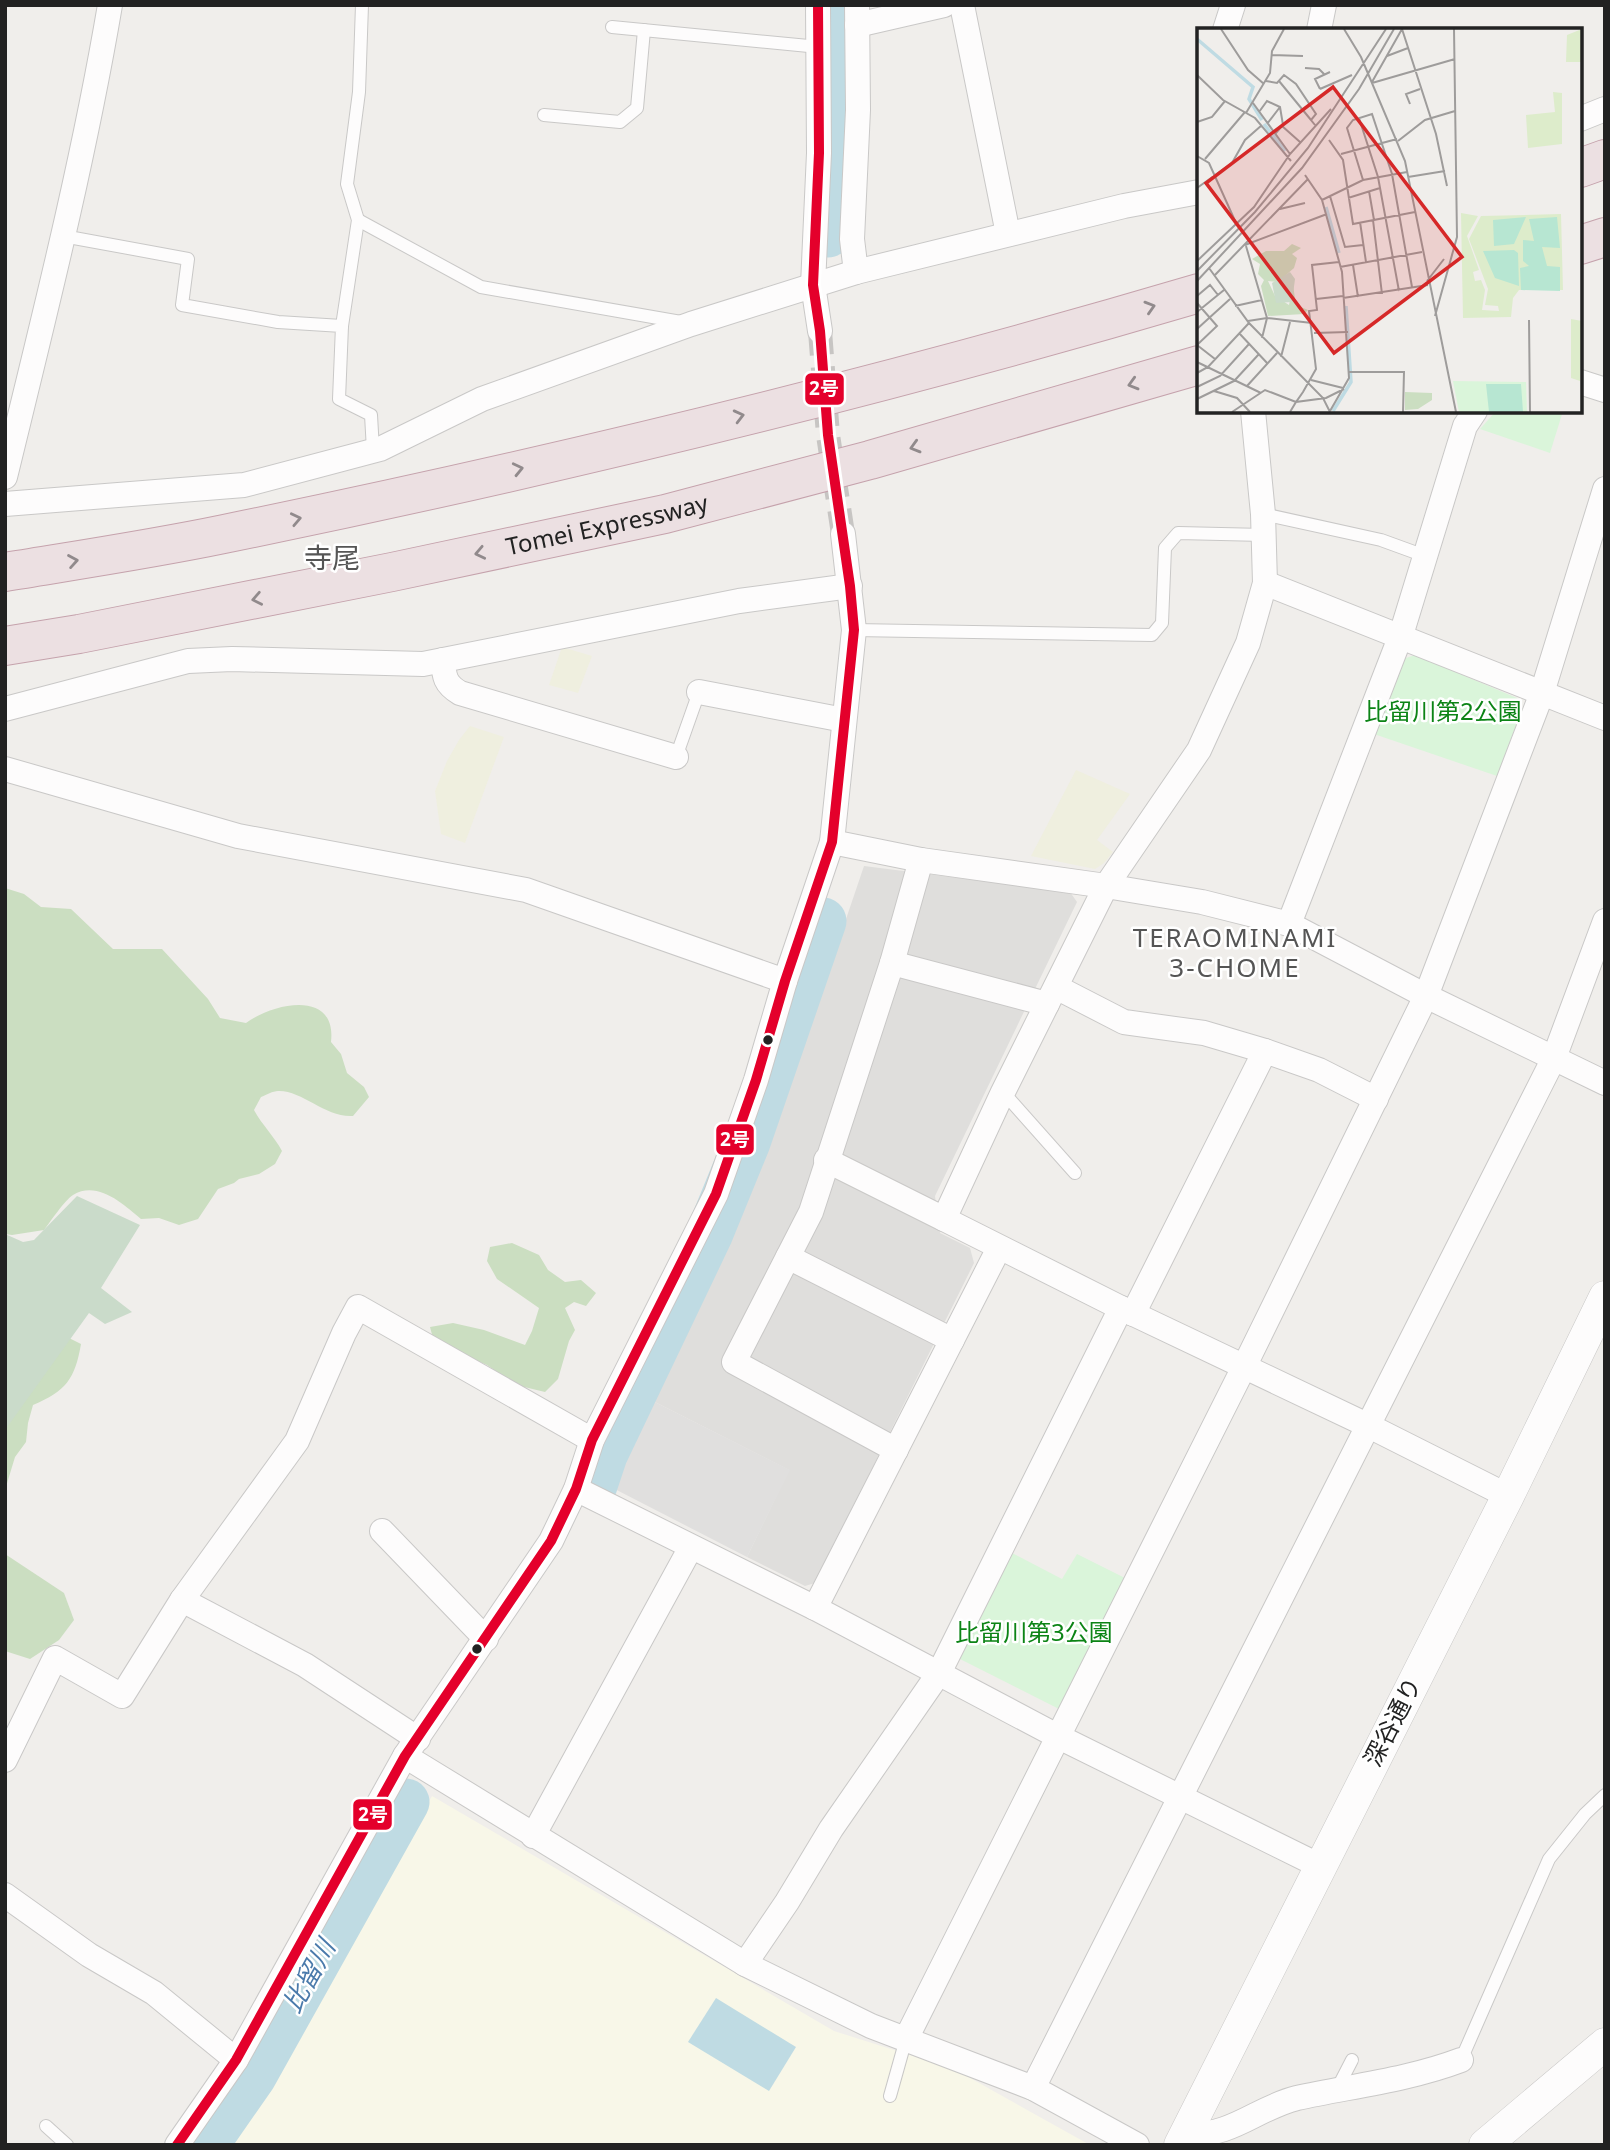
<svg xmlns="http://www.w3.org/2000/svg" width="1610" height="2150" font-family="'Noto Sans','Noto Sans JP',sans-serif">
<rect width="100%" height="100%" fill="#f0eeeb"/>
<!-- residential -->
<polygon fill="#dfdedc" points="864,866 1070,892 1077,902 935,1196 940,1233 970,1248 974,1263 815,1583 805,1586 747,1557 789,1470 647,1398 744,1194 788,1090"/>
<!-- education -->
<polygon fill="#f8f7e8" points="432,1796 834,2031 954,2069 1090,2145 227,2145 273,2080"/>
<!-- farmland -->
<g fill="#efefdf">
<polygon points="562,647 592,656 578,693 549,685"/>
<polygon points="470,726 504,737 465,843 441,834 435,791 447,761 459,740"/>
<polygon points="1076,770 1130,794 1097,840 1113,852 1104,863 1095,869 1031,856"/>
</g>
<!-- forest -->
<g fill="#cbdec1">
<path d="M5,888L24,894L41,907L71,909L113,949H162L208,999L220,1018L246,1023C273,1003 337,989 331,1042L341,1054L347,1073L364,1087L369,1097L353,1116C326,1118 302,1090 278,1091C273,1091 266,1095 261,1097L254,1110C262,1125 274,1136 282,1151L275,1164L259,1174L239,1179L234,1183L218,1189L198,1219L179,1225L159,1218L141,1219C124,1205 98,1180 73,1195C64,1201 51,1221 44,1230L12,1235L5,1234Z"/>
<polygon points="512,1243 539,1255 548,1270 565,1282 581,1280 596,1293 586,1306 574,1302 565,1308 575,1330 569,1341 558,1379 545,1392 516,1385 487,1365 434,1342 430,1327 453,1323 484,1330 525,1345 532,1331 539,1308 497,1279 487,1261 490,1247"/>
<path d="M61,1334L81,1344C75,1379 66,1391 33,1405L28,1423L26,1442L15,1457L5,1490V1404Z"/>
<polygon points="5,1554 64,1593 74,1620 59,1640 30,1659 5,1651"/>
</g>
<!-- cemetery -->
<polygon fill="#cadbca" points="77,1196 140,1225 101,1288 132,1312 105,1324 89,1313 5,1430 5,1234 23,1242 34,1240"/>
<!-- park -->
<g fill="#daf5da">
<polygon points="1496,411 1563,411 1550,453 1480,429"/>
<polygon points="1415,655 1517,698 1522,709 1497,776 1371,733 1403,659"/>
<polygon points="1012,1553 1062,1579 1077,1554 1125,1578 1059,1709 958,1658"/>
</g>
<!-- parking -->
<polygon fill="#e0dfde" points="647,1398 790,1470 747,1557 605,1484"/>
<!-- water -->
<polygon fill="#bfdbe3" points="716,1998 796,2047 769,2091 688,2042"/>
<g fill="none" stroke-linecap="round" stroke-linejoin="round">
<!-- river -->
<g stroke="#bfdbe3" stroke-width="47">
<polyline points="828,234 834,174 834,5"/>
<polyline points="594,1485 604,1455 709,1235 747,1142 823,921"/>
<polyline points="205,2145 253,2076 406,1802"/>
</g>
<!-- minor-tunnel -->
<polyline stroke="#c7c5c3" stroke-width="24" stroke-dasharray="24 12" stroke-linecap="butt" points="820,331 828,435 843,534"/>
<defs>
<g id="service">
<polyline points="612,27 819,47"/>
<polyline points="544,115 620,122 637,108 644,30"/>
<polyline points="358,220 481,287 681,322"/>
<polyline points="63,236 188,259 182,305 278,322 342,326 339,399 371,415 373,450"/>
<polyline points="342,326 358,220 347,184 359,92 362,5"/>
<polyline points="1263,514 1381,540 1425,556"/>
<polyline points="854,630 1152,635 1162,623 1165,548 1178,533 1264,535"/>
<polyline points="676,757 699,692"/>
<polyline points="1003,1092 1075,1173"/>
<polyline points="1461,2060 1549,1859 1585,1814 1605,1795"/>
<polyline points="1336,2091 1352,2060"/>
<polyline points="890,2096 906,2039"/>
<polyline points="46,2126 67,2145"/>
</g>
<g id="minor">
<polyline points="818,5 819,153 813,285 820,331"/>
<polyline points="962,5 1008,234"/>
<polyline points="857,25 944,5"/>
<polyline points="1225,30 1233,5"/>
<polyline points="1319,30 1324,5"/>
<polyline points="1580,119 1605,109"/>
<polyline points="856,272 852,239 858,110 857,5"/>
<polyline points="1580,382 1605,390"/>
<polyline points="1253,411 1263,514 1265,583 1248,643 1199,750 1106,886 1003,1092 944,1219 1121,1308 1367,1425 1508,1496"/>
<path d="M5,477C43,321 83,164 110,5"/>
<polyline points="5,504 244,485 380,449 482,399 691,324 856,272 1124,206 1199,192"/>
<polyline points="1265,583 1605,718"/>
<path d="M443,660C444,677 445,684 460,693L676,757"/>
<polyline points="699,692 844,720"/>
<polyline points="5,709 188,661 232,659 423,664 739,601 850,586"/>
<polyline points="5,769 238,836 526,890 785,981"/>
<polyline points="832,842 921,860 1106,886 1202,902 1289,924 1426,996 1605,1083"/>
<polyline points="1289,924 1401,635 1465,426 1475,411"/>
<polyline points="892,963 1047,1004"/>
<polyline points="1056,987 1124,1022 1204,1033 1265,1051 1319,1070 1376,1099"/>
<polyline points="826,1160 944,1219"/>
<polyline points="788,1257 952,1340"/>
<polyline points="1133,1314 1265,1051"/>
<polyline points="896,1450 734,1362 811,1212 892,963 921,860"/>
<polyline points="576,1489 815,1608 1059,1737 1320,1866"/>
<polyline points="382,1531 486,1639"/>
<polyline points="182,1600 305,1665 418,1739"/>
<polyline points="815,1608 999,1248"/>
<polyline points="405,1756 745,1964 871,2026 1033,2088 1137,2145"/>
<polyline points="5,1760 55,1658 122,1696 182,1600 297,1441 344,1333 358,1307 592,1440"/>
<polyline points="533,1836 691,1547"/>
<polyline points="5,1895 89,1955 154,1993 236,2060"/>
<polyline points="745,1964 787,1902 831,1829 939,1673 1121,1308"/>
<polyline points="906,2039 1244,1367 1426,996 1542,693 1605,489"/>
<polyline points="1033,2088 1554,1058 1605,921"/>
<path d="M1186,2134C1233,2137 1256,2108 1297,2098C1352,2086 1408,2080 1461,2060"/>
<polyline points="177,2145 236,2060 405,1756 551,1541 576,1489 592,1440 716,1194 756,1080 785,981 832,842 854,630 843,534"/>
</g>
<g id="tertiary">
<polyline points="1180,2145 1508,1496 1605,1297"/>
<polyline points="1485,2145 1605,2044"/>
</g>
<g id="motorway">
<polyline points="1580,168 1605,159"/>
<polyline points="1580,245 1605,237"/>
<path d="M5,572C78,560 152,549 224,534C551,467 878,388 1199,293"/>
<path id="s1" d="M5,646L79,634L392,572L665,514L870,460L1199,365"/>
</g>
</defs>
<!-- service casing -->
<use href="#service" stroke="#c9c8c7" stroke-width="14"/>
<!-- minor casing -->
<use href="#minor" stroke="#c9c8c7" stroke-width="26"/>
<!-- tertiary casing -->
<use href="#tertiary" stroke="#c9c8c7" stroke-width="33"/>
<!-- motorway casing -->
<use href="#motorway" stroke="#c5a2ac" stroke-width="40"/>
<!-- service -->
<use href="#service" stroke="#fdfcfc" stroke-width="12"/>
<!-- minor -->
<use href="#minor" stroke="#fdfcfc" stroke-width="24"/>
<!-- tertiary -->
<use href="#tertiary" stroke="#fdfcfc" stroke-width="32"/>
<!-- motorway -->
<use href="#motorway" stroke="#ece0e2" stroke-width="38"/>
<defs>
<polyline id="bus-1" points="177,2145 236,2060 405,1756 551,1541 576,1489 592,1440 716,1194 756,1080 785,981 832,842 854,630 850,586 828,435 820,331 813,285 819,153 818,5"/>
</defs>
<!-- bus-1 casing -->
<use href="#bus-1" stroke="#fff" stroke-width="16"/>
<!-- bus-1 -->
<use href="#bus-1" stroke="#e4002b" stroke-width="10"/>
</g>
<!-- one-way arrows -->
<defs><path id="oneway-chevron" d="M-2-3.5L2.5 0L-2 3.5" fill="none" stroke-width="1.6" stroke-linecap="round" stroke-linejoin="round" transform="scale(1.75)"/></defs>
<g stroke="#918a8c">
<use href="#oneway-chevron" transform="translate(1150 307) rotate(-17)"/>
<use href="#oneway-chevron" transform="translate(1133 384) rotate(164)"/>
<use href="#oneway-chevron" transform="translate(739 416) rotate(-14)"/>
<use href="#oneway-chevron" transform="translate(915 447) rotate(164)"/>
<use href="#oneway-chevron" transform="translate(518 469) rotate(-13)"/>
<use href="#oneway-chevron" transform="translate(296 519) rotate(-12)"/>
<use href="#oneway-chevron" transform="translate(480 553) rotate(168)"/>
<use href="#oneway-chevron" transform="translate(73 561) rotate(-10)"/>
<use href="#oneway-chevron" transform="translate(257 599) rotate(169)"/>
</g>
<!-- markers -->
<g fill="#222" stroke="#fff" stroke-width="2.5">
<circle cx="768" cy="1040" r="6"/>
<circle cx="477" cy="1649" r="6"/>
</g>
<g text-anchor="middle" stroke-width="5" stroke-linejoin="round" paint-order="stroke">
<!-- street labels -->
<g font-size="24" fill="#222" stroke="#fff">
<text dy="8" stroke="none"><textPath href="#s1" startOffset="614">Tomei Expressway</textPath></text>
<text transform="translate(1393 1722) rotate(-63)" y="8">深谷通り</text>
</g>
<!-- park labels -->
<g font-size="24" fill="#0c8416" stroke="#fff">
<text x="1443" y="720">比留川第2公園</text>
<text x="1034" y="1641">比留川第3公園</text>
</g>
<!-- neighbourhood labels -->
<g font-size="26" letter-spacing="2" fill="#555" stroke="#fff">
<text x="1235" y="947">TERAOMINAMI<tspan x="1235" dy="30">3-CHOME</tspan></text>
</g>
<!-- water labels -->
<g font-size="26" font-style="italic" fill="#4a7aab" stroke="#fff">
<text transform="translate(309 1976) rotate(-61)" y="9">比留川</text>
</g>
<!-- quarter labels -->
<g font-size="28" fill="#555" stroke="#fff">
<text x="332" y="568">寺尾</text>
</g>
</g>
<!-- overview -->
<g transform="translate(1197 28)">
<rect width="385" height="385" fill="#f0eeeb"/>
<path d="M385,1V34H369L370,7ZM356,64L365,65V116L331,120L329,87L358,84ZM264,185L281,188L270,208L282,242L276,244L278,253L284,252L288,262L285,282L302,283L301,278L288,277L291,261L272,211L284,188L364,186L366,262H322L316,270L314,289L266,290ZM374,291L385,293L383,353L374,350Z" fill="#ddeccb"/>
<path d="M95,216L104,220L95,226L100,230L97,240L81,254L71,253L78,268L92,277L96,257L99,277L111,282L107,286L71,288L64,258L67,252L61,246L63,236L55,231L69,223H87ZM208,364L235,365V372L221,381L208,382Z" fill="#cbdec1"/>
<path d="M93,244L98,251L95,274L79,275L75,255Z" fill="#cadbca"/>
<path d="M256,353L329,354L330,384H262Z" fill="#daf5da"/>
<path d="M329,189L317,216L297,218L296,192ZM360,189L363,220L345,219L350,238L363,239V263L324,262L323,240L332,238L326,233V212L337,213L332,191ZM317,222L321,225L322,258L298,250L286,223ZM289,356H324L326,384H292Z" fill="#b7e6d2"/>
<path fill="none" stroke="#bfdbe3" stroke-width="3.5" d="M0,11L56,59L52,71L65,92M67,96L88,123M129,179L142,225M136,383L154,354L149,278"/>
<path fill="none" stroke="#9e9c9b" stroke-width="2" d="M24,1L51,42L67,56M147,1L164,29L208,133L259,384M205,1L239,106L250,158M75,27L106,28M190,28L211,20M108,40L122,41L127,46M0,47L26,72L58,90L94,133M69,53L80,55L87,47L99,56L119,86L114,92L118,97M82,53L114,92M175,54L205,1M175,55L258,31M123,61L155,47M123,61L118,51L133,44M56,75L93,126M213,76L209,66L223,61M62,84L70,73L83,79L86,97L78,106M49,85L73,45L75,23L87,1M162,90L181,149L202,263M0,94L15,89L28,73M70,96L83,79M85,98L103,114M132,112L146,132L156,196L218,184M201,113L228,92L258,83M144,126L200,111M0,128L12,135L39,195M8,131L48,84M108,147L125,172L145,244L152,350L133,383M211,149L248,143M166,152L150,100L156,92L175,86L195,146L215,259M0,160L35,135L48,112L65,97M172,163L177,192M133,168L148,219L166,217M151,170L183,160M125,172L166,152L210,144M83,181L108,175M176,192L185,266M163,194L169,234M48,217L130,186M49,218L70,290L65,310M0,233L57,179L93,126L134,81M156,237L161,269M143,239L225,224M12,240L52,295L126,370L133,384M0,243L58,184L111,120L189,1M17,248L111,151M0,253L105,140L162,61L197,1M230,253L247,231M0,268L13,257L21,267M146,270L231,257M119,271L146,268M0,275L20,298L0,317M38,278L65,272M0,284L27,262M238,288L260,209L257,1M332,292L333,384M51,293L70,290L115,295M0,301L33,271M42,305L71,336M117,305L151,304M0,317L18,331M84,329L93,294M0,334L64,365M152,344H207L206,384M0,345L11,339L52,295M38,352L62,326M114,352L146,360M50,358L80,325M0,359L23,348L52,316M17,363L40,370L53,384M0,371L39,352M35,384L68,362L99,374L106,364L119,341L112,283L120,282L115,237L142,234M93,384L99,374L129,370L147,361"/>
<path fill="#d62828" fill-opacity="0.15" stroke="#d62828" stroke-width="3.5" d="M136,59L265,229L137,325L9,155Z"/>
<rect width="385" height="385" fill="none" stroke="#222" stroke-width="3.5"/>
</g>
<g stroke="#fff" stroke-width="2.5">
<rect x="804" y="372" width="41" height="34" rx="7" fill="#e4002b"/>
<rect x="715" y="1123" width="40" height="33" rx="7" fill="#e4002b"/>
<rect x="352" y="1798" width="41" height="33" rx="7" fill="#e4002b"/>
</g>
<g font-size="19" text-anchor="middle" font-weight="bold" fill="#fff">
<text x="824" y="395">2号</text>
<text x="735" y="1146">2号</text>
<text x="373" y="1821">2号</text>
</g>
<!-- border -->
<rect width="1610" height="2150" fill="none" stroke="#222222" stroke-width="14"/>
</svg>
